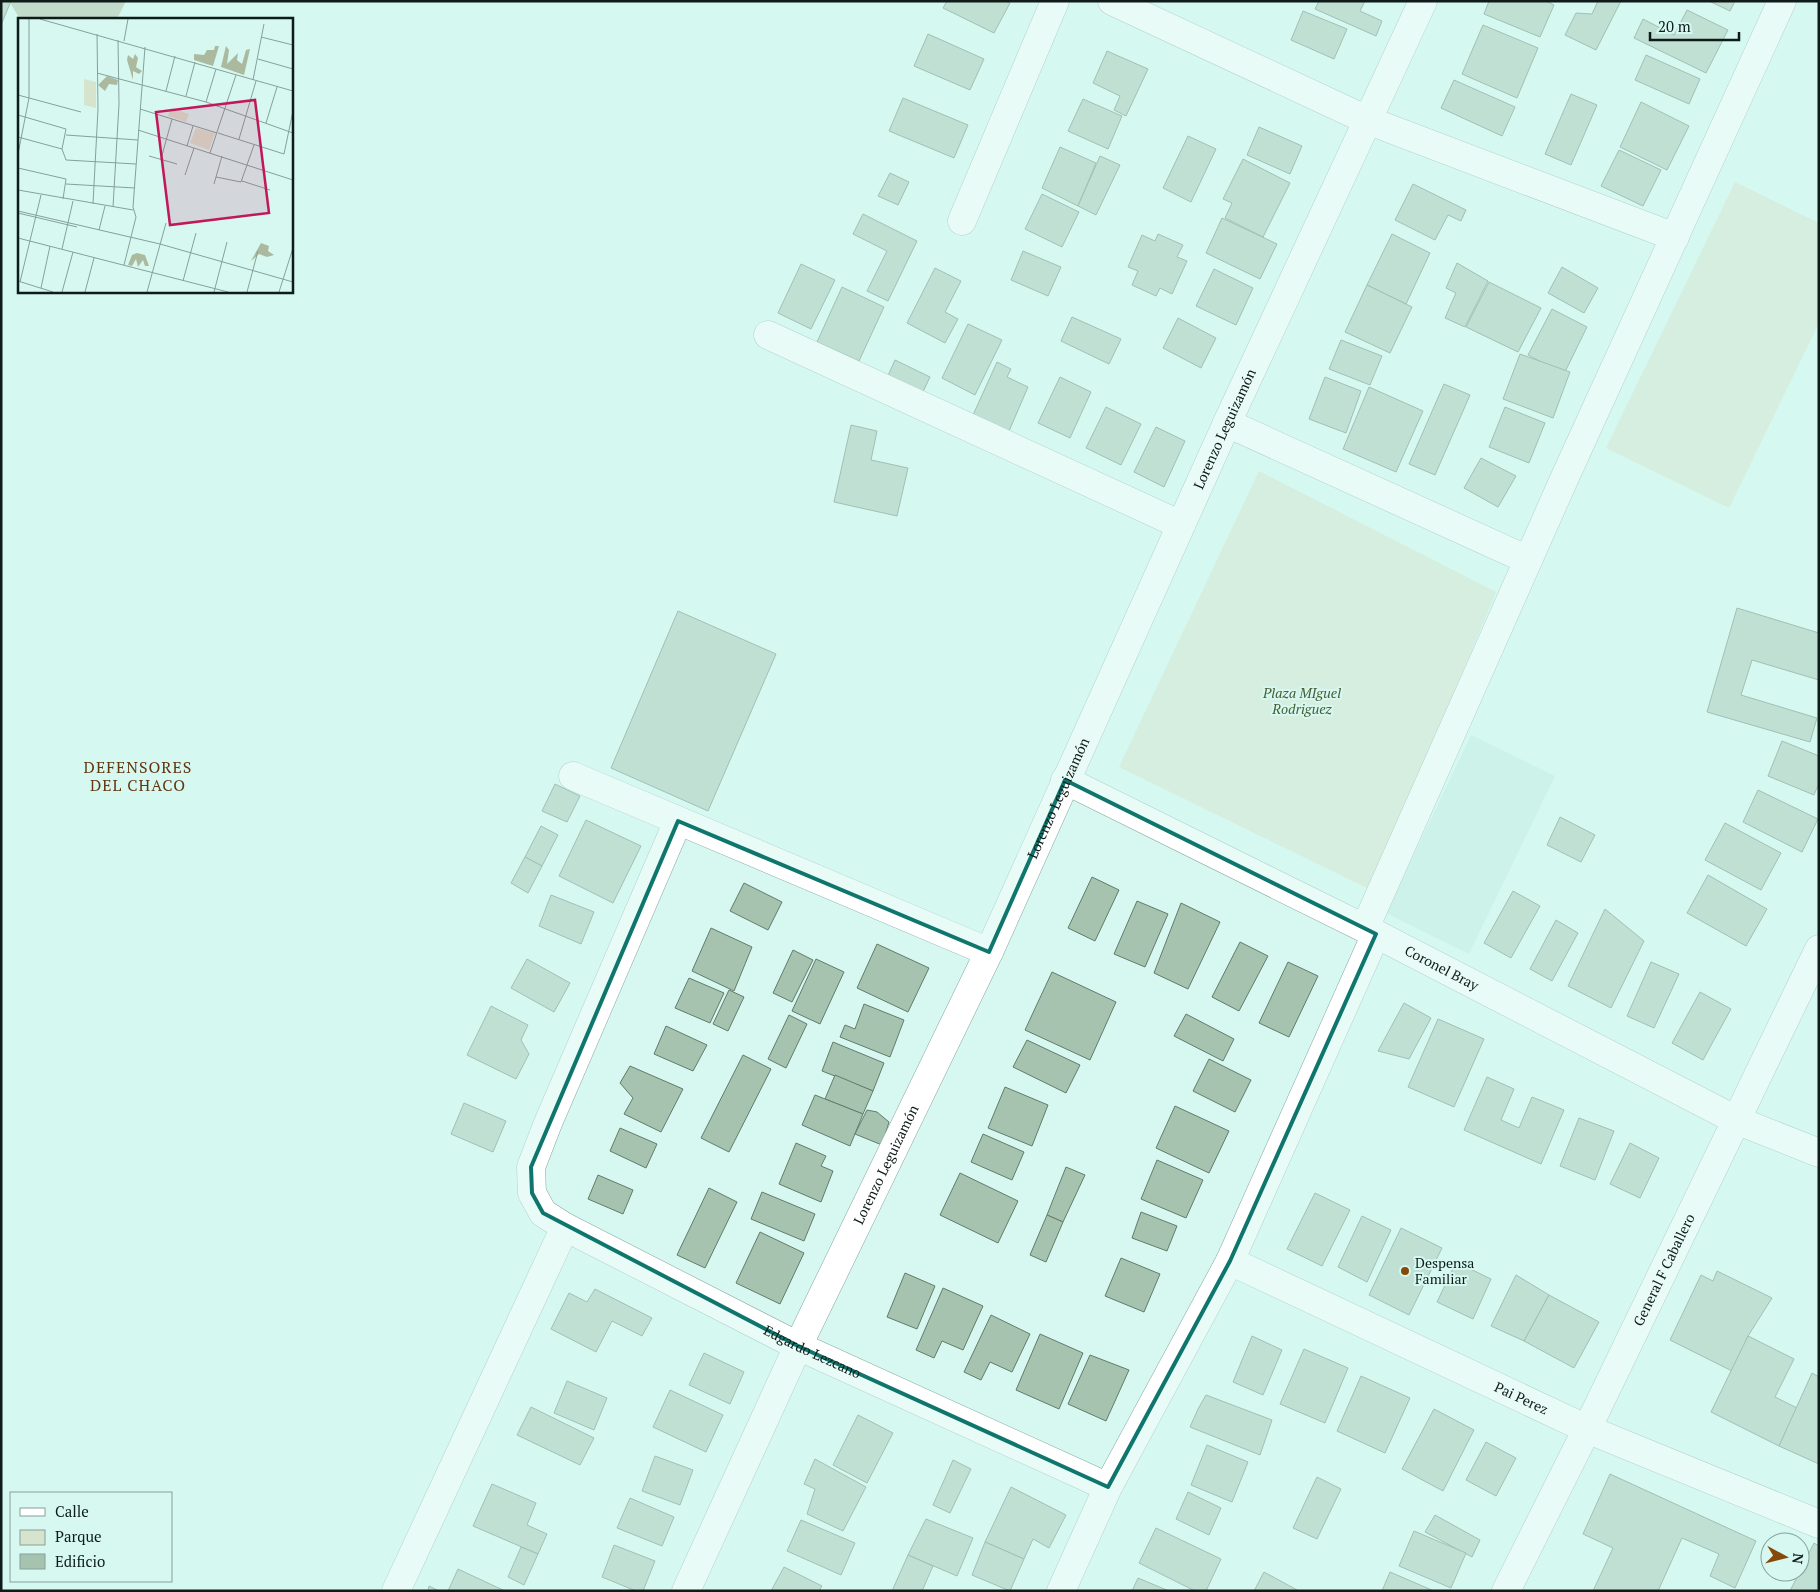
<svg xmlns="http://www.w3.org/2000/svg" width="1820" height="1592" font-family="'PT Serif',serif">
<rect width="100%" height="100%" fill="#d6f8f1"/>
<!-- built -->
<polygon fill="#c0ece3" points="1471,735 1555,776 1469,954 1386,913"/>
<!-- green -->
<g fill="#d6e3cd">
<polygon points="1735,182 1819,223 1819,323 1729,508 1606,448"/>
<polygon points="1259,471 1496,592 1371,890 1119,767"/>
</g>
<!-- forest -->
<polygon fill="#abba9f" points="9,1 126,1 117,19 20,19"/>
<!-- building -->
<g fill="#a6c3b0" stroke="#637b6b">
<polygon points="1,1 11,1 1,25"/>
<polygon points="947,1 1006,1 1010,3 994,33 943,8"/>
<polygon points="1319,1 1365,1 1360,11 1382,21 1376,36 1315,9"/>
<polygon points="1489,1 1546,1 1554,5 1540,37 1484,14"/>
<polygon points="1598,1 1621,1 1596,50 1565,35 1576,13 1592,14"/>
<polygon points="1709,1 1735,1 1730,11"/>
<polygon points="1687,10 1728,30 1706,73 1634,38 1643,19 1674,35"/>
<polygon points="1303,11 1347,29 1334,59 1291,40"/>
<polygon points="1483,25 1538,48 1517,98 1462,74"/>
<polygon points="928,34 984,59 970,90 914,66"/>
<polygon points="1107,51 1148,69 1126,116 1114,110 1120,96 1093,83"/>
<polygon points="1646,55 1700,79 1689,104 1635,80"/>
<polygon points="1454,80 1515,107 1502,136 1441,108"/>
<polygon points="1571,94 1597,105 1571,165 1545,154"/>
<polygon points="903,98 968,125 954,158 889,131"/>
<polygon points="1083,99 1122,116 1108,149 1068,131"/>
<polygon points="1641,102 1689,126 1667,170 1620,147"/>
<polygon points="1259,127 1302,146 1290,174 1247,155"/>
<polygon points="1188,136 1216,149 1191,202 1163,188"/>
<polygon points="1060,147 1096,163 1078,206 1042,188"/>
<polygon points="1619,150 1661,170 1643,206 1601,186"/>
<polygon points="1100,156 1120,165 1096,215 1078,206"/>
<polygon points="1243,159 1290,183 1263,237 1225,218 1232,203 1223,199"/>
<polygon points="890,173 909,182 898,205 878,196"/>
<polygon points="1413,184 1466,210 1461,221 1448,215 1435,240 1395,220"/>
<polygon points="1042,194 1079,212 1062,247 1025,229"/>
<polygon points="863,214 917,241 888,301 867,291 887,251 853,234"/>
<polygon points="1222,218 1277,244 1260,279 1206,253"/>
<polygon points="1158,234 1183,245 1177,257 1187,261 1172,294 1160,288 1156,296 1132,285 1138,271 1128,267 1142,235 1155,241"/>
<polygon points="1392,234 1430,253 1406,304 1367,285"/>
<polygon points="1023,251 1061,267 1048,296 1011,280"/>
<polygon points="1457,263 1488,281 1465,327 1445,318 1456,293 1446,288"/>
<polygon points="801,264 835,280 811,329 778,313"/>
<polygon points="1562,267 1598,288 1584,313 1548,293"/>
<polygon points="935,268 961,281 945,312 958,319 945,343 907,323"/>
<polygon points="1214,269 1253,288 1236,325 1196,306"/>
<polygon points="1489,282 1541,308 1518,352 1466,327"/>
<polygon points="1367,285 1412,307 1390,353 1345,332"/>
<polygon points="842,287 884,307 859,361 817,342"/>
<polygon points="1552,309 1587,327 1564,374 1528,355"/>
<polygon points="1072,317 1121,339 1109,364 1061,341"/>
<polygon points="1178,318 1216,338 1201,368 1163,348"/>
<polygon points="968,324 1002,340 975,395 942,378"/>
<polygon points="1341,340 1382,356 1370,385 1329,369"/>
<polygon points="1520,354 1570,372 1553,418 1503,399"/>
<polygon points="895,360 930,377 921,396 886,380"/>
<polygon points="997,362 1011,369 1007,377 1028,387 1009,431 973,415"/>
<polygon points="1060,377 1091,392 1070,438 1038,423"/>
<polygon points="1325,377 1361,391 1346,433 1309,419"/>
<polygon points="1444,384 1470,395 1435,475 1409,464"/>
<polygon points="1369,387 1423,411 1396,472 1343,449"/>
<polygon points="1106,407 1141,424 1121,465 1086,448"/>
<polygon points="1505,407 1545,423 1529,463 1489,447"/>
<polygon points="851,425 877,431 871,460 908,468 897,516 834,502"/>
<polygon points="1156,427 1185,441 1164,487 1134,472"/>
<polygon points="1481,458 1516,476 1498,507 1464,488"/>
<polygon points="1737,608 1819,633 1819,680 1752,660 1741,695 1817,718 1810,742 1707,712"/>
<polygon points="678,611 776,654 708,811 611,768"/>
<polygon points="1782,741 1819,756 1819,783 1814,795 1768,776"/>
<polygon points="555,784 580,796 567,822 542,811"/>
<polygon points="1758,790 1818,819 1802,852 1743,822"/>
<polygon points="1560,817 1595,835 1581,862 1547,845"/>
<polygon points="586,820 641,846 613,903 559,876"/>
<polygon points="1725,823 1781,853 1761,890 1705,860"/>
<polygon points="541,826 558,835 542,866 525,857"/>
<polygon points="525,857 542,866 528,893 511,883"/>
<polygon points="1708,875 1767,909 1746,946 1687,913"/>
<polygon points="1092,877 1119,890 1095,941 1068,928"/>
<polygon points="744,883 782,902 768,930 730,911"/>
<polygon points="1513,891 1540,906 1511,958 1484,943"/>
<polygon points="551,895 594,912 581,944 539,926"/>
<polygon points="1137,901 1168,914 1145,967 1114,954"/>
<polygon points="1181,903 1220,922 1188,989 1154,973"/>
<polygon points="1605,909 1644,941 1611,1008 1568,986"/>
<polygon points="1556,920 1578,933 1552,981 1530,969"/>
<polygon points="711,928 752,947 734,991 692,971"/>
<polygon points="1240,942 1268,956 1239,1011 1212,997"/>
<polygon points="877,944 929,968 908,1012 857,988"/>
<polygon points="793,950 813,960 792,1002 773,993"/>
<polygon points="527,959 570,983 554,1012 511,988"/>
<polygon points="816,959 844,972 820,1024 792,1011"/>
<polygon points="1288,962 1318,976 1289,1037 1259,1023"/>
<polygon points="1651,962 1679,974 1654,1028 1627,1016"/>
<polygon points="1052,972 1116,1002 1090,1060 1025,1030"/>
<polygon points="689,978 724,993 710,1023 675,1008"/>
<polygon points="729,990 744,997 728,1031 713,1024"/>
<polygon points="1700,992 1731,1009 1703,1060 1672,1043"/>
<polygon points="1404,1003 1431,1018 1409,1059 1378,1051"/>
<polygon points="864,1004 904,1020 890,1057 840,1037 845,1025 855,1029"/>
<polygon points="491,1006 528,1025 521,1040 529,1054 516,1079 467,1055"/>
<polygon points="1186,1014 1234,1039 1223,1061 1174,1036"/>
<polygon points="789,1015 807,1024 786,1068 768,1059"/>
<polygon points="1438,1019 1484,1039 1454,1107 1408,1087"/>
<polygon points="666,1026 707,1045 693,1071 654,1054"/>
<polygon points="1027,1040 1080,1065 1066,1093 1013,1067"/>
<polygon points="833,1042 884,1063 873,1091 822,1071"/>
<polygon points="743,1055 771,1069 729,1152 701,1138"/>
<polygon points="1209,1059 1251,1080 1235,1112 1193,1091"/>
<polygon points="630,1066 683,1089 661,1132 624,1114 633,1098 620,1083"/>
<polygon points="835,1075 873,1091 863,1114 825,1099"/>
<polygon points="1487,1077 1514,1089 1501,1120 1519,1128 1532,1097 1564,1110 1541,1164 1464,1130"/>
<polygon points="1005,1087 1048,1105 1032,1146 988,1128"/>
<polygon points="815,1095 863,1114 850,1146 802,1125"/>
<polygon points="464,1103 506,1121 493,1152 451,1134"/>
<polygon points="1175,1106 1229,1131 1209,1173 1156,1148"/>
<polygon points="867,1110 877,1112 889,1122 882,1145 855,1134"/>
<polygon points="1579,1118 1614,1131 1595,1180 1560,1166"/>
<polygon points="620,1128 657,1144 646,1168 610,1151"/>
<polygon points="983,1134 1024,1152 1012,1180 971,1162"/>
<polygon points="796,1143 826,1156 821,1166 833,1171 821,1202 779,1184"/>
<polygon points="1630,1143 1659,1158 1640,1198 1610,1184"/>
<polygon points="1157,1160 1203,1180 1186,1218 1141,1199"/>
<polygon points="1066,1167 1085,1175 1063,1222 1047,1215"/>
<polygon points="960,1173 1018,1201 998,1243 940,1215"/>
<polygon points="598,1175 633,1190 623,1214 588,1199"/>
<polygon points="709,1188 737,1202 705,1268 677,1255"/>
<polygon points="762,1192 815,1214 804,1241 751,1219"/>
<polygon points="1315,1193 1350,1210 1322,1266 1287,1249"/>
<polygon points="1141,1212 1177,1226 1167,1251 1132,1238"/>
<polygon points="1047,1215 1063,1222 1046,1262 1030,1255"/>
<polygon points="1362,1216 1391,1230 1367,1282 1338,1267"/>
<polygon points="1401,1228 1442,1248 1409,1315 1369,1295"/>
<polygon points="760,1232 804,1253 780,1304 736,1283"/>
<polygon points="1121,1258 1160,1274 1144,1312 1105,1296"/>
<polygon points="1456,1262 1491,1279 1473,1319 1437,1302"/>
<polygon points="1717,1271 1772,1298 1748,1336 1736,1373 1670,1340 1701,1275 1713,1281"/>
<polygon points="905,1273 935,1286 917,1329 887,1317"/>
<polygon points="1516,1275 1549,1295 1524,1341 1491,1326"/>
<polygon points="943,1288 983,1306 963,1350 942,1341 934,1358 916,1350"/>
<polygon points="595,1289 652,1318 642,1336 612,1321 596,1352 551,1329 569,1293 587,1302"/>
<polygon points="1549,1295 1599,1322 1574,1368 1524,1341"/>
<polygon points="991,1315 1030,1334 1012,1372 990,1362 981,1380 964,1372"/>
<polygon points="1040,1334 1083,1353 1059,1409 1016,1390"/>
<polygon points="1252,1336 1282,1350 1263,1395 1233,1382"/>
<polygon points="1748,1336 1794,1359 1775,1397 1797,1408 1779,1446 1711,1412"/>
<polygon points="1304,1349 1348,1368 1325,1423 1280,1404"/>
<polygon points="704,1353 744,1372 730,1404 689,1385"/>
<polygon points="1090,1355 1129,1370 1106,1421 1068,1404"/>
<polygon points="1812,1373 1819,1377 1819,1464 1779,1446"/>
<polygon points="1361,1376 1410,1398 1385,1453 1337,1431"/>
<polygon points="567,1381 607,1398 594,1430 554,1413"/>
<polygon points="670,1390 723,1415 706,1452 653,1427"/>
<polygon points="1206,1395 1272,1420 1260,1455 1190,1427 1198,1409"/>
<polygon points="531,1407 594,1438 580,1465 517,1435"/>
<polygon points="1434,1409 1474,1430 1443,1491 1402,1469"/>
<polygon points="858,1415 893,1433 867,1483 833,1465"/>
<polygon points="1486,1442 1516,1458 1496,1496 1466,1480"/>
<polygon points="1207,1445 1248,1462 1232,1502 1191,1485"/>
<polygon points="655,1456 693,1470 680,1505 642,1491"/>
<polygon points="815,1459 866,1487 843,1531 807,1514 815,1489 804,1484"/>
<polygon points="953,1460 971,1469 950,1513 933,1505"/>
<polygon points="1610,1474 1756,1541 1735,1588 1710,1576 1719,1554 1682,1538 1658,1591 1593,1591 1613,1548 1583,1534"/>
<polygon points="1317,1477 1341,1489 1317,1539 1293,1528"/>
<polygon points="492,1484 536,1503 527,1525 547,1534 538,1554 473,1526"/>
<polygon points="1011,1487 1066,1515 1049,1548 1033,1539 1024,1559 985,1542"/>
<polygon points="1188,1492 1221,1508 1209,1535 1176,1519"/>
<polygon points="630,1498 674,1517 662,1546 617,1528"/>
<polygon points="1435,1515 1480,1540 1472,1557 1425,1532"/>
<polygon points="926,1519 973,1538 957,1576 908,1555"/>
<polygon points="801,1520 855,1543 841,1575 787,1551"/>
<polygon points="1156,1528 1221,1559 1206,1591 1195,1591 1139,1563"/>
<polygon points="1414,1531 1466,1553 1451,1588 1399,1566"/>
<polygon points="985,1542 1024,1559 1010,1591 972,1575"/>
<polygon points="1814,1543 1819,1546 1819,1591 1790,1591"/>
<polygon points="614,1545 655,1561 643,1591 636,1591 602,1577"/>
<polygon points="521,1547 538,1554 524,1585 508,1577"/>
<polygon points="908,1555 933,1566 922,1591 892,1591"/>
<polygon points="784,1567 822,1586 819,1591 771,1591"/>
<polygon points="458,1569 505,1591 448,1591"/>
<polygon points="1264,1572 1299,1591 1254,1591"/>
<polygon points="1390,1572 1434,1591 1382,1591"/>
<polygon points="1138,1578 1169,1591 1132,1591"/>
<polygon points="429,1586 439,1591 428,1591"/>
</g>
<g fill="none" stroke-linecap="round" stroke-linejoin="round">
<defs>
<g id="minor">
<polyline points="1112,1 1367,120 1675,237"/>
<polyline points="962,221 1055,1"/>
<polyline points="768,335 1181,525"/>
<polyline points="1227,423 1528,560"/>
<polyline points="573,776 989,952"/>
<path id="s1" d="M1065,780L1376,934L1736,1120L1819,1153"/>
<path id="s2" d="M678,821L548,1123L531,1167L532,1193L543,1213L565,1227L798,1346L1108,1487"/>
<polyline points="1365,928 1565,477 1782,1"/>
<path id="s3" d="M1230,1261L1587,1429L1819,1524"/>
<polyline points="396,1591 565,1227"/>
<path id="s4" d="M686,1591L798,1346L989,952L1227,423L1423,1"/>
<polyline points="1061,1591 1108,1487 1230,1261 1376,934"/>
<path id="s5" d="M1506,1591L1587,1429L1819,949"/>
</g>
</defs>
<!-- minor casing -->
<use href="#minor" stroke="#88a8a1" stroke-width="29"/>
<!-- minor -->
<use href="#minor" stroke="#fff" stroke-width="28"/>
</g>
<!-- marked area -->
<path d="M0 0H1820V1592H0ZM1065,780L1376,934L1230,1261L1108,1487L798,1346L543,1213L532,1193L531,1167L678,821L989,952Z" fill="#d6f8f1" fill-opacity=".55" fill-rule="evenodd"/>
<path fill="none" stroke="#0f766e" stroke-width="4" stroke-linejoin="round" d="M1065,780L1376,934L1230,1261L1108,1487L798,1346L543,1213L532,1193L531,1167L678,821L989,952Z"/>
<!-- markers -->
<circle fill="#87490a" stroke="#d6f8f1" stroke-width="2" cx="1405" cy="1271" r="5"/>
<g text-anchor="middle" stroke-width="4" stroke-linejoin="round" paint-order="stroke">
<!-- street labels -->
<g font-size="14" fill="#0f1b19" stroke="#d6f8f1">
<text dy="5" stroke="none"><textPath href="#s4" startOffset="1281">Lorenzo Leguizamón</textPath></text>
<text dy="5" stroke="none"><textPath href="#s4" startOffset="876">Lorenzo Leguizamón</textPath></text>
<text dy="5" stroke="none"><textPath href="#s1" startOffset="421">Coronel Bray</textPath></text>
<text dy="5" stroke="none"><textPath href="#s4" startOffset="471">Lorenzo Leguizamón</textPath></text>
<text dy="5" stroke="none"><textPath href="#s5" startOffset="358">General F Caballero</textPath></text>
<text dy="5" stroke="none"><textPath href="#s2" startOffset="728">Edgardo Lezcano</textPath></text>
<text dy="5" stroke="none"><textPath href="#s3" startOffset="322">Pai Perez</textPath></text>
</g>
<!-- park labels -->
<g font-size="14" font-style="italic" fill="#475e33" stroke="#d6f8f1">
<text x="1302" y="698">Plaza MIguel<tspan x="1302" dy="16">Rodriguez</tspan></text>
</g>
<!-- poi labels -->
<g font-size="14" fill="#0f1b19" stroke="#d6f8f1" text-anchor="start">
<text x="1415" y="1268">Despensa<tspan x="1415" dy="16">Familiar</tspan></text>
</g>
<!-- quarter labels -->
<g font-size="16" letter-spacing="1" fill="#623710" stroke="#d6f8f1">
<text x="138" y="773">DEFENSORES<tspan x="138" dy="18">DEL CHACO</tspan></text>
</g>
</g>
<!-- overview -->
<g transform="translate(18 18)">
<rect width="275" height="275" fill="#d6f8f1"/>
<path d="M66,61L78,64V90L66,87ZM153,90L171,96L168,104L150,98ZM178,110L197,115L191,132L172,125Z" fill="#d6e3cd"/>
<path d="M197,28H201L195,48L176,42V36L186,37L189,32H196ZM208,28L211,32L209,46L220,35L219,42L224,46L228,32L232,31L226,57L203,49ZM117,36L120,40L118,49L124,53L121,56L115,53V62L109,42L110,37L115,41ZM89,58L100,62L99,67L91,66L87,73L80,67ZM243,225L251,228L250,233L256,237L249,239L241,236L233,243ZM119,235L127,237L131,248H127L125,242L120,249L118,241L114,248L110,247L114,237Z" fill="#abba9f"/>
<path fill="none" stroke="#86a09b" stroke-width="1" d="M22,1L275,73M243,19L275,27M106,23L110,1M240,41L275,51M79,55L188,84L275,115M235,62L246,6M148,73L157,38M0,77L63,94M168,78L177,44M188,84L198,51M122,91L199,115M0,97L48,111L44,131L48,142L118,146M248,105L259,69M120,112L275,162M200,115L266,136L275,93M48,117L120,122M0,119L44,131M221,121L238,63M169,128L175,108M192,135L218,57M0,136L11,80V1M131,138L159,146M143,141L154,101M0,150L48,161L45,181M167,157L176,130M198,159L223,164L236,127M224,163L252,172M48,166L117,170M196,166L204,138M0,172L115,192M75,186L80,91L79,16M95,189L101,86L100,22M0,193L142,226L275,264M0,195L59,209M81,212L87,188M0,220L210,274M44,231L55,183M106,247L118,199L115,189L127,29M0,263L35,274M165,263L178,215M2,264L23,177M23,270L32,228M44,274L55,234M67,274L76,240M129,274L148,205M196,274L209,224M229,274L240,233M261,274L275,230"/>
<path fill="#c2185b" fill-opacity="0.15" stroke="#c2185b" stroke-width="2.5" d="M237,82L251,195L152,207L138,94Z"/>
<rect width="275" height="275" fill="none" stroke="#0f1b19" stroke-width="2.5"/>
</g>
<!-- border -->
<rect width="1820" height="1592" fill="none" stroke="#0f1b19" stroke-width="5"/>
<!-- legend -->
<rect x="10" y="1492" width="162" height="90" fill="#d6f8f1" stroke="#86a09b"/>
<rect x="20" y="1508" width="25" height="8" fill="#ffffff" stroke="#86a09b"/>
<text x="55" y="1517" font-size="15" fill="#0f1b19">Calle</text>
<rect x="20" y="1530" width="25" height="15" fill="#d6e3cd" stroke="#86a09b"/>
<text x="55" y="1542" font-size="15" fill="#0f1b19">Parque</text>
<rect x="20" y="1554" width="25" height="15" fill="#a6c3b0" stroke="#86a09b"/>
<text x="55" y="1567" font-size="15" fill="#0f1b19">Edificio</text>
<!-- north arrow -->
<g transform="translate(1785 1557) rotate(97)"><circle r="24" fill="#d6f8f1" stroke="#86a09b"/>
<path d="M0-4L9 19L0 12L-9 19Z" fill="#87490a"/>
<text y="-8" font-size="14" font-weight="bold" text-anchor="middle" fill="#0f1b19">N</text>
</g>
<!-- scale -->
<path d="M1650 32v8h89v-8" fill="none" stroke="#0f1b19" stroke-width="2.5"/>
<text x="1658" y="32" font-size="15" fill="#0f1b19" stroke="#d6f8f1" stroke-width="4" paint-order="stroke">20 m</text>
</svg>
